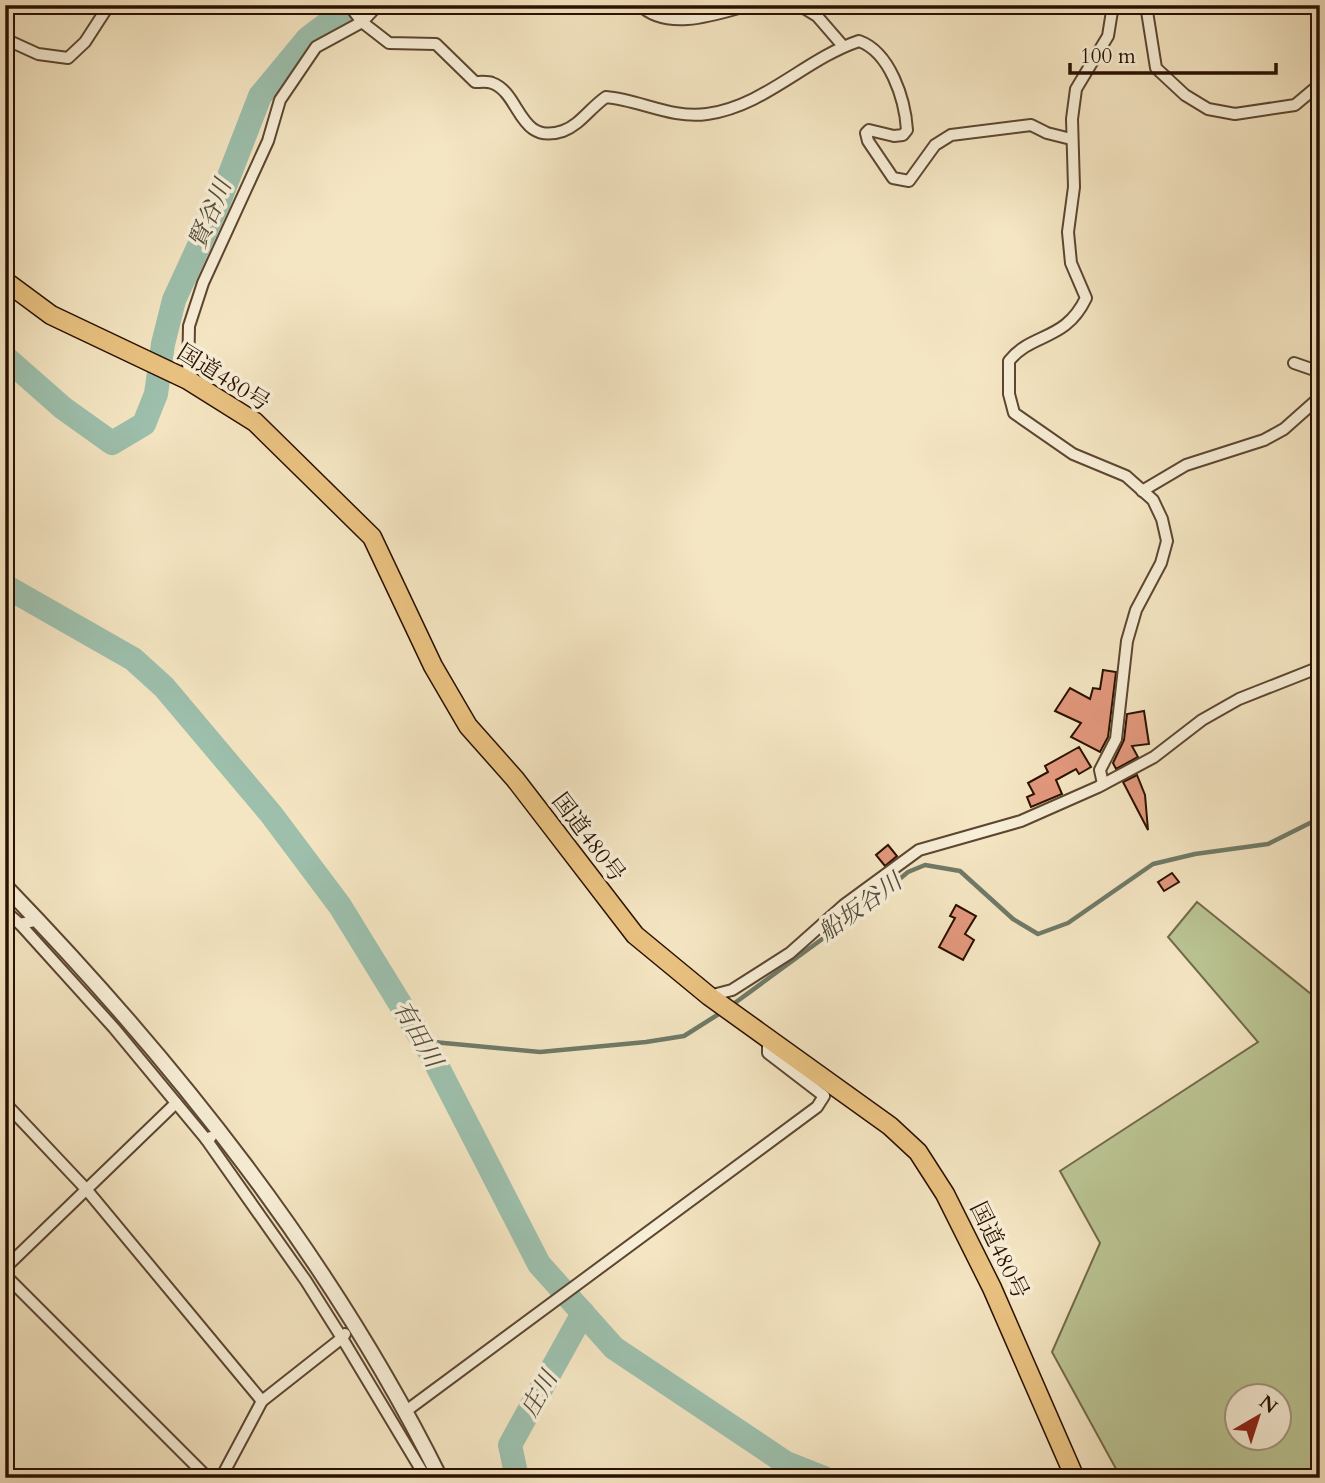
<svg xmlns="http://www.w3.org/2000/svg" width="1325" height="1483" font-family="Cardo,'Noto Serif JP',serif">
<rect width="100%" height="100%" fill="#f5e6c3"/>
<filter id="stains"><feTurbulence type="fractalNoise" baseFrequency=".00286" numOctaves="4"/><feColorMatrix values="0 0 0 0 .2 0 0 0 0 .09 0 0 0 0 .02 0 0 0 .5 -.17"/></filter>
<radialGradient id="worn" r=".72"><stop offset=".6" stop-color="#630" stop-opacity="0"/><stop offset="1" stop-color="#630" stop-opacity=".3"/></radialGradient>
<!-- green -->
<path fill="#bbc594" stroke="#726a4a" stroke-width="2" fill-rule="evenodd" d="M1197,902L1316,998L1320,995V1478H1121L1052,1352L1100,1243L1060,1171L1258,1042L1168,937ZM1238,1396H1280V1438H1238Z"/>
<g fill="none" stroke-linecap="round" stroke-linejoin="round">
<!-- stream -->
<g stroke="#6f7a68" stroke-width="4.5">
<polyline points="732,1005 866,907 908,872 925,865 960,871 1013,919 1038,934 1068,923 1153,864 1195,854 1268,844 1320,818"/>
<polyline points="423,1041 540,1052 646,1042 684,1036 722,1012"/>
</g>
<!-- river -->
<g stroke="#9dc0ad" stroke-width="24">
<polyline points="5,357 63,408 112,443 144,424 156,394 163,344 174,300 219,202 260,96 308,38 352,5"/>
<polyline points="5,586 133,659 164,687 271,814 340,906 431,1054 539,1264 614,1348 786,1463 824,1478"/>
<polyline points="517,1478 510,1445 583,1313"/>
</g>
</g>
<!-- building -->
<g fill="#e3987d" stroke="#291000" stroke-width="2">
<polygon points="1103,670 1116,672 1108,737 1100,752 1071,737 1081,723 1055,711 1070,688 1090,699 1093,688 1100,689"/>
<polygon points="1144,711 1149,744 1132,746 1138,757 1116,769 1113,763 1124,740 1127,714"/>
<polygon points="1079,747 1091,767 1079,774 1076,769 1056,780 1062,794 1031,807 1027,797 1034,794 1028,783 1048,772 1045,766"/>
<polygon points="1137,775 1145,795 1148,830 1123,782"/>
<polygon points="888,845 897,856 885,866 876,855"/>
<polygon points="1172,873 1179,882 1164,891 1158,882"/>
<polygon points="956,905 976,916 965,934 974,940 963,960 939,947 955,918 950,916"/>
</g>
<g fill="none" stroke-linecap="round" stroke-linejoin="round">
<defs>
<g id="minor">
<path d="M349,5L362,22L389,43L436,44L475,82C480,82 488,81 492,83C521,93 518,146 563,131C580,125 591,107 606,97C640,100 672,119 707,114C765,106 805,59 859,41C890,52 905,99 907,130L903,135L894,136L869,130L866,133L868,141L893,178L909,181L935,145L951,135L1031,125L1047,133L1071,139"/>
<path d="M640,5C667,32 717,14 749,5"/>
<polyline points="799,5 817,16 843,46"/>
<polyline points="1146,5 1156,68 1185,95 1208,109 1235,114 1295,105 1320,84"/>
<polyline points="5,39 38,54 68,58 85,42 109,5"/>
<polyline points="1294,363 1320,372"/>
<polyline points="188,380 189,326 203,283 268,141 280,100 316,47 362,22 378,5"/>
<polyline points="1142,491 1186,465 1264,440 1284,429 1320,397"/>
<path d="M1103,784L1100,770L1116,739L1127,641L1136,610L1161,563L1167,541L1162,519L1153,500L1126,476L1073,454L1014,413L1009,394V361C1032,332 1065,342 1086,298L1071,263L1068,232L1074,187L1072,119L1076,89L1108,36L1113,5"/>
<polyline points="5,911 20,924 39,920"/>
<polyline points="20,924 114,1028 206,1139 211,1137"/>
<polyline points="709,996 732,990 790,953 844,905 919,850 1021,821 1098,787 1154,757 1202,720 1239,699 1320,667"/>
<polyline points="5,1103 86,1189 262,1401"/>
<polyline points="206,1139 306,1281 342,1338 262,1401 221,1478"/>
<polyline points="5,1268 176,1103"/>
<polyline points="5,1275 208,1478"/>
<polyline points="345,1334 342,1338 426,1478"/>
<polyline points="406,1411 817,1107 824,1096 768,1053 768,1037"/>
</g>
<path id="tertiary" d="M5,886C175,1062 331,1258 440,1478"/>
<polyline id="trunk" points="5,281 51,315 188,380 255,422 372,537 433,666 468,726 515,779 635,935 709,996 890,1126 918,1152 945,1194 992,1288 1075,1478"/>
</defs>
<!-- minor casing -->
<use href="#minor" stroke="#5c4631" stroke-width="14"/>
<!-- tertiary casing -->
<use href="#tertiary" stroke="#5c4631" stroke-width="18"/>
<!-- trunk casing -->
<use href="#trunk" stroke="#291000" stroke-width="21"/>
<!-- minor -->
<use href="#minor" stroke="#f8efd8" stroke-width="10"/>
<!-- tertiary -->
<use href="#tertiary" stroke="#f8efd8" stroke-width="14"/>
<!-- trunk -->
<use href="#trunk" stroke="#eac382" stroke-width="18"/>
</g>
<g text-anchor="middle" stroke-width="7" stroke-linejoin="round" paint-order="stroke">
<!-- street labels -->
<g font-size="23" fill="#291000" stroke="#f8efd8">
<text transform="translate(224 377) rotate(32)" y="8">国道480号</text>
<text transform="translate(589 837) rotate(53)" y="8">国道480号</text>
<text transform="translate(1000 1250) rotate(64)" y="8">国道480号</text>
</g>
<!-- water labels -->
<g font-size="24" font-style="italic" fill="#524e3d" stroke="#f8efd8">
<text transform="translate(210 214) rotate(-67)" y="8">賢谷川</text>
<text transform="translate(860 907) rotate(-36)" y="8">船坂谷川</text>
<text transform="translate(418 1034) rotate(60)" y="8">有田川</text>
<text transform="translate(539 1394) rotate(-61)" y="8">庄川</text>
</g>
</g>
<!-- margin -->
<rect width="1325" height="1483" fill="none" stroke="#f5e6c3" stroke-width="28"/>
<rect x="7" y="7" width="1311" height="1469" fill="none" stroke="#291000" stroke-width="3.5"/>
<rect x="14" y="14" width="1297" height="1455" fill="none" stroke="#291000" stroke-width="2"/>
<!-- north arrow -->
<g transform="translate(1258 1417) rotate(39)"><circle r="33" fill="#f8efd8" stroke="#a59682" stroke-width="2"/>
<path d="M0-5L12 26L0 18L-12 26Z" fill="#8f2418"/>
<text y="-10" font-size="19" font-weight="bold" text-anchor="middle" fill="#291000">N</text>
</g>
<!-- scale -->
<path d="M1070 63v10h206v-10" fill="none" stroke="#291000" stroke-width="3.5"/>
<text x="1080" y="63" font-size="21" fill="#291000" stroke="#f8efd8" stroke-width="5" paint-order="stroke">100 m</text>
<rect width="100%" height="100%" filter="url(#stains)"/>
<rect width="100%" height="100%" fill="url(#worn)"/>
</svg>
